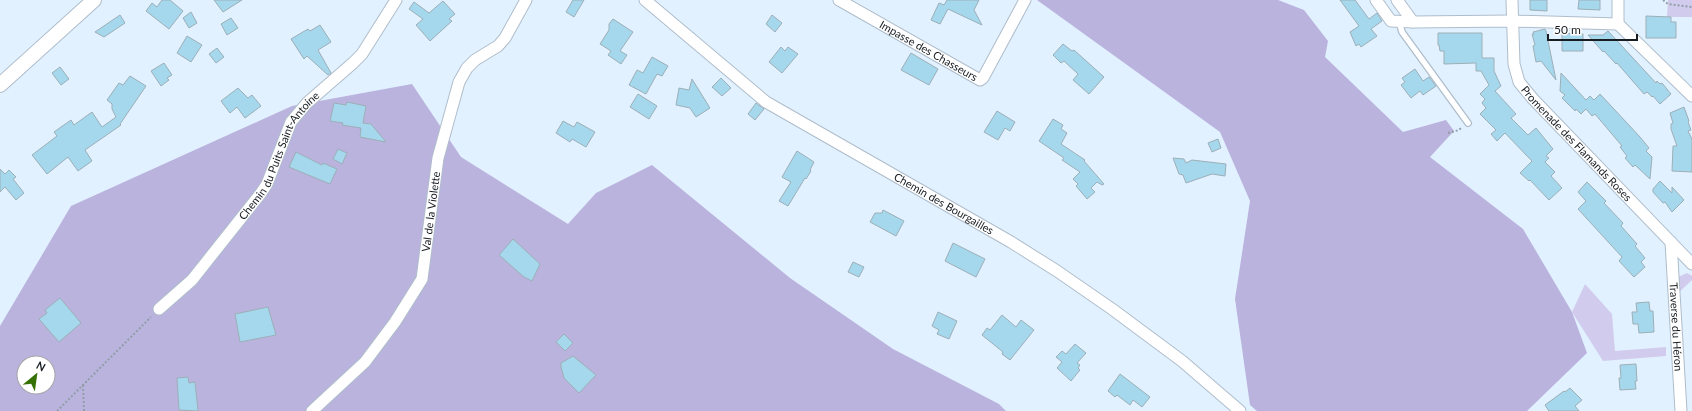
<svg xmlns="http://www.w3.org/2000/svg" width="1692" height="411" font-family="Lato,sans-serif">
<rect width="100%" height="100%" fill="#e2f1ff"/>
<!-- green -->
<g fill="#d1ccee">
<polygon points="1668,0 1692,0 1692,17 1667,17"/>
<polygon points="1687,273 1692,276 1692,280 1674,297 1678,277"/>
<polygon points="1585,284 1612,314 1615,351 1666,347 1666,356 1603,361 1572,312"/>
</g>
<!-- forest -->
<g fill="#bab3de" fill-rule="evenodd">
<polygon points="1037,0 1278,0 1304,10 1328,41 1325,57 1403,132 1446,120 1454,131 1430,157 1523,229 1572,312 1587,353 1527,411 1257,411 1250,405 1235,299 1250,201 1220,132"/>
<path d="M412,84L461,157L568,224L596,193L652,165L790,278L893,349L999,404L1006,411H0V326L71,206L292,106ZM24,363H48V387H24Z"/>
</g>
<!-- building -->
<g fill="#a5d8ed" stroke="#9cafb7">
<polygon points="162,0 170,0 183,11 169,29 146,11 152,3 157,7"/>
<polygon points="214,0 242,0 223,12"/>
<polygon points="573,0 584,0 574,17 566,12"/>
<polygon points="947,0 979,0 974,10 982,25 948,9 940,24 931,20 939,3 944,5"/>
<polygon points="1340,0 1355,0 1369,19 1377,13 1382,21 1371,29 1377,36 1361,47 1359,44 1356,46 1350,32 1359,26"/>
<polygon points="1530,0 1547,0 1547,11 1530,10"/>
<polygon points="1579,0 1600,0 1600,10 1578,9"/>
<polygon points="443,1 455,14 449,19 452,21 430,41 416,25 423,19 409,9 414,2 429,13"/>
<polygon points="191,12 197,23 189,28 183,18"/>
<polygon points="120,15 125,23 104,37 95,32"/>
<polygon points="772,15 782,23 775,32 766,24"/>
<polygon points="1646,16 1671,17 1671,22 1676,22 1676,38 1646,38"/>
<polygon points="231,18 238,28 227,35 221,24"/>
<polygon points="613,19 633,32 620,51 627,55 621,64 608,55 611,51 600,44 609,30 609,24"/>
<polygon points="320,25 331,42 318,50 331,73 328,75 307,56 304,59 291,39 308,29 310,31"/>
<polygon points="1545,29 1546,31 1556,80 1541,61 1536,62 1533,46 1535,45 1532,34 1534,34 1533,32"/>
<polygon points="1608,31 1656,83 1657,81 1660,84 1662,83 1671,94 1660,104 1653,96 1652,97 1647,92 1644,94 1617,63 1616,64 1604,51 1603,52 1588,35 1603,35"/>
<polygon points="1438,33 1482,33 1482,58 1494,58 1494,71 1501,86 1495,91 1516,114 1511,118 1528,135 1536,128 1553,149 1546,156 1549,158 1545,162 1555,172 1551,176 1562,188 1549,200 1530,180 1529,181 1520,173 1532,161 1529,158 1505,133 1497,141 1491,134 1496,130 1480,114 1486,108 1482,103 1485,99 1480,94 1489,85 1481,71 1476,71 1476,63 1444,64 1444,51 1440,51 1439,45 1438,45"/>
<polygon points="1562,33 1583,34 1583,51 1562,51"/>
<polygon points="187,36 202,45 191,62 177,53"/>
<polygon points="1063,44 1072,51 1074,50 1104,77 1089,94 1073,80 1078,74 1064,61 1061,63 1053,55"/>
<polygon points="781,47 785,51 788,47 798,54 782,73 769,62"/>
<polygon points="217,48 224,57 216,63 209,54"/>
<polygon points="911,53 938,69 929,85 901,70"/>
<polygon points="652,57 668,66 662,76 657,74 646,94 629,85 637,70 643,73"/>
<polygon points="164,63 172,75 167,78 169,80 161,86 151,71"/>
<polygon points="60,67 69,79 61,85 52,73"/>
<polygon points="1415,69 1423,81 1429,77 1436,86 1423,95 1420,91 1411,98 1401,85 1405,82 1402,78"/>
<polygon points="1561,73 1586,100 1590,96 1594,100 1600,94 1640,137 1649,148 1646,151 1652,157 1650,179 1635,165 1633,167 1625,158 1627,156 1620,147 1622,146 1595,114 1592,116 1586,109 1581,114 1576,109 1575,111 1562,98 1565,95 1560,91"/>
<polygon points="130,76 146,86 120,124 121,125 85,150 92,161 78,171 68,157 47,174 32,155 57,136 54,132 71,120 74,125 92,112 102,127 116,117 112,109 112,104 107,100 119,83 123,85"/>
<polygon points="721,78 731,88 722,96 712,87"/>
<polygon points="692,79 710,108 696,117 690,108 676,105 679,88 689,90"/>
<polygon points="238,88 248,98 252,95 261,106 245,118 237,107 230,113 221,101"/>
<polygon points="638,94 657,106 649,119 630,107"/>
<polygon points="347,102 366,106 363,123 371,124 386,142 360,137 361,128 342,125 343,123 330,121 334,103 346,105"/>
<polygon points="756,103 764,109 755,120 748,114"/>
<polygon points="1684,107 1689,121 1688,122 1691,130 1688,131 1692,139 1692,172 1672,171 1673,146 1677,146 1671,129 1671,124 1673,123 1670,113"/>
<polygon points="997,111 1015,122 1010,131 1005,128 998,140 984,132"/>
<polygon points="1053,119 1063,125 1061,129 1067,133 1061,144 1085,160 1084,161 1104,184 1102,185 1097,182 1091,188 1095,192 1087,199 1076,186 1078,184 1073,179 1080,172 1062,160 1064,158 1039,141"/>
<polygon points="563,121 574,127 577,122 595,132 586,147 572,139 570,142 556,133"/>
<polygon points="1218,139 1221,148 1212,152 1208,143"/>
<polygon points="338,149 347,153 342,164 333,159"/>
<polygon points="797,151 814,162 810,170 811,171 806,179 805,178 788,206 779,201 791,182 782,177"/>
<polygon points="296,152 322,165 323,163 337,169 330,184 289,167"/>
<polygon points="1173,158 1184,159 1186,163 1192,160 1226,164 1225,176 1212,174 1186,183 1183,175 1179,174"/>
<polygon points="0,169 5,174 9,170 16,177 13,179 24,193 16,200 5,187 0,192"/>
<polygon points="1660,181 1672,193 1672,187 1684,200 1672,212 1665,202 1663,203 1653,192 1653,189"/>
<polygon points="1587,182 1606,201 1604,203 1623,223 1621,226 1637,244 1635,246 1645,258 1641,262 1645,267 1634,277 1619,261 1622,257 1578,209 1586,201 1578,192"/>
<polygon points="883,210 904,221 896,236 870,222 875,213 882,213"/>
<polygon points="513,239 540,264 532,281 524,277 499,255"/>
<polygon points="953,243 985,259 976,277 945,261"/>
<polygon points="853,262 864,267 859,277 848,272"/>
<polygon points="60,298 81,323 59,342 39,319 47,313 45,310"/>
<polygon points="1649,302 1650,311 1653,311 1654,332 1639,333 1638,324 1633,324 1632,312 1637,312 1636,303"/>
<polygon points="268,307 276,335 240,342 235,314"/>
<polygon points="938,312 957,321 949,339 937,334 939,330 932,326"/>
<polygon points="1002,315 1016,327 1021,320 1034,330 1010,360 1002,354 1003,352 982,335 987,328 990,330"/>
<polygon points="564,334 573,343 565,351 556,342"/>
<polygon points="1075,344 1086,353 1077,363 1080,365 1078,368 1080,370 1071,381 1057,368 1062,362 1056,357 1062,351 1066,354"/>
<polygon points="573,356 596,375 579,393 564,378 561,367 561,363"/>
<polygon points="1636,364 1637,381 1635,381 1636,389 1620,390 1619,378 1621,378 1620,365"/>
<polygon points="1120,374 1150,397 1142,407 1133,400 1130,405 1117,395 1115,397 1108,391"/>
<polygon points="188,377 189,383 195,382 198,411 179,410 177,378"/>
<polygon points="1570,388 1582,400 1575,406 1579,411 1549,411 1545,405 1564,391 1565,392"/>
</g>
<g fill="none" stroke-linecap="round" stroke-linejoin="round">
<defs>
<polyline id="service" points="1399,21 1402,32 1468,123"/>
<g id="minor">
<path id="s1" d="M645,0L766,102L1011,242L1057,271L1112,309L1182,361L1240,411"/>
<path id="s2" d="M839,0L980,80L983,78L1025,0"/>
<polyline points="1376,0 1391,21 1413,22"/>
<polyline points="1397,0 1413,22 1512,21 1618,24 1618,0"/>
<path id="s3" d="M1512,0L1514,64L1519,82L1533,99L1692,264"/>
<polyline points="1618,24 1692,96"/>
<path id="s4" d="M1671,242L1681,411"/>
<path id="s5" d="M159,309L192,280L261,193L267,184L291,122L307,103L353,63L362,54L396,0"/>
<path id="s6" d="M312,411L365,362L395,322L422,279L438,158L459,82L467,68L475,60L498,46L505,38L526,0"/>
</g>
<polyline id="tertiary" points="0,85 94,0"/>
</defs>
<!-- service casing -->
<use href="#service" stroke="#afbdcb" stroke-width="8"/>
<!-- minor casing -->
<use href="#minor" stroke="#afbdcb" stroke-width="13"/>
<!-- tertiary casing -->
<use href="#tertiary" stroke="#afbdcb" stroke-width="16"/>
<!-- path -->
<g stroke="#929da7" stroke-width="2" stroke-dasharray="2 2" stroke-linecap="butt">
<polyline points="1663,0 1668,4 1692,7"/>
<polyline points="1448,133 1459,130 1462,127"/>
<polyline points="83,385 84,411"/>
<polyline points="57,411 151,317"/>
</g>
<!-- service -->
<use href="#service" stroke="#fff" stroke-width="5.5"/>
<!-- minor -->
<use href="#minor" stroke="#fff" stroke-width="11"/>
<!-- tertiary -->
<use href="#tertiary" stroke="#fff" stroke-width="14"/>
</g>
<g text-anchor="middle" stroke-width="3.5" stroke-linejoin="round" paint-order="stroke">
<!-- street labels -->
<g font-size="11" fill="#181d22" stroke="#fff">
<text dy="4" stroke="none"><textPath href="#s2" startOffset="103">Impasse des Chasseurs</textPath></text>
<text dy="4" stroke="none"><textPath href="#s3" startOffset="167">Promenade des Flamands Roses</textPath></text>
<text dy="4" stroke="none"><textPath href="#s5" startOffset="197">Chemin du Puits Saint-Antoine</textPath></text>
<text dy="4" stroke="none"><textPath href="#s1" startOffset="363">Chemin des Bourgailles</textPath></text>
<text dy="4" stroke="none"><textPath href="#s6" startOffset="241">Val de la Violette</textPath></text>
<text dy="4" stroke="none"><textPath href="#s4" startOffset="85">Traverse du Héron</textPath></text>
</g>
</g>
<!-- north arrow -->
<g transform="translate(36 375) rotate(29)"><circle r="19" fill="#ffffff" stroke="#a3a5a7"/>
<path d="M0-3L7 15L0 10L-7 15Z" fill="#357102"/>
<text y="-6" font-size="11" font-weight="bold" text-anchor="middle" fill="#181d22">N</text>
</g>
<!-- scale -->
<path d="M1548 34v6h89v-6" fill="none" stroke="#181d22" stroke-width="2"/>
<text x="1554" y="34" font-size="12" fill="#181d22" stroke="#ffffff" stroke-width="3" paint-order="stroke">50 m</text>
</svg>
